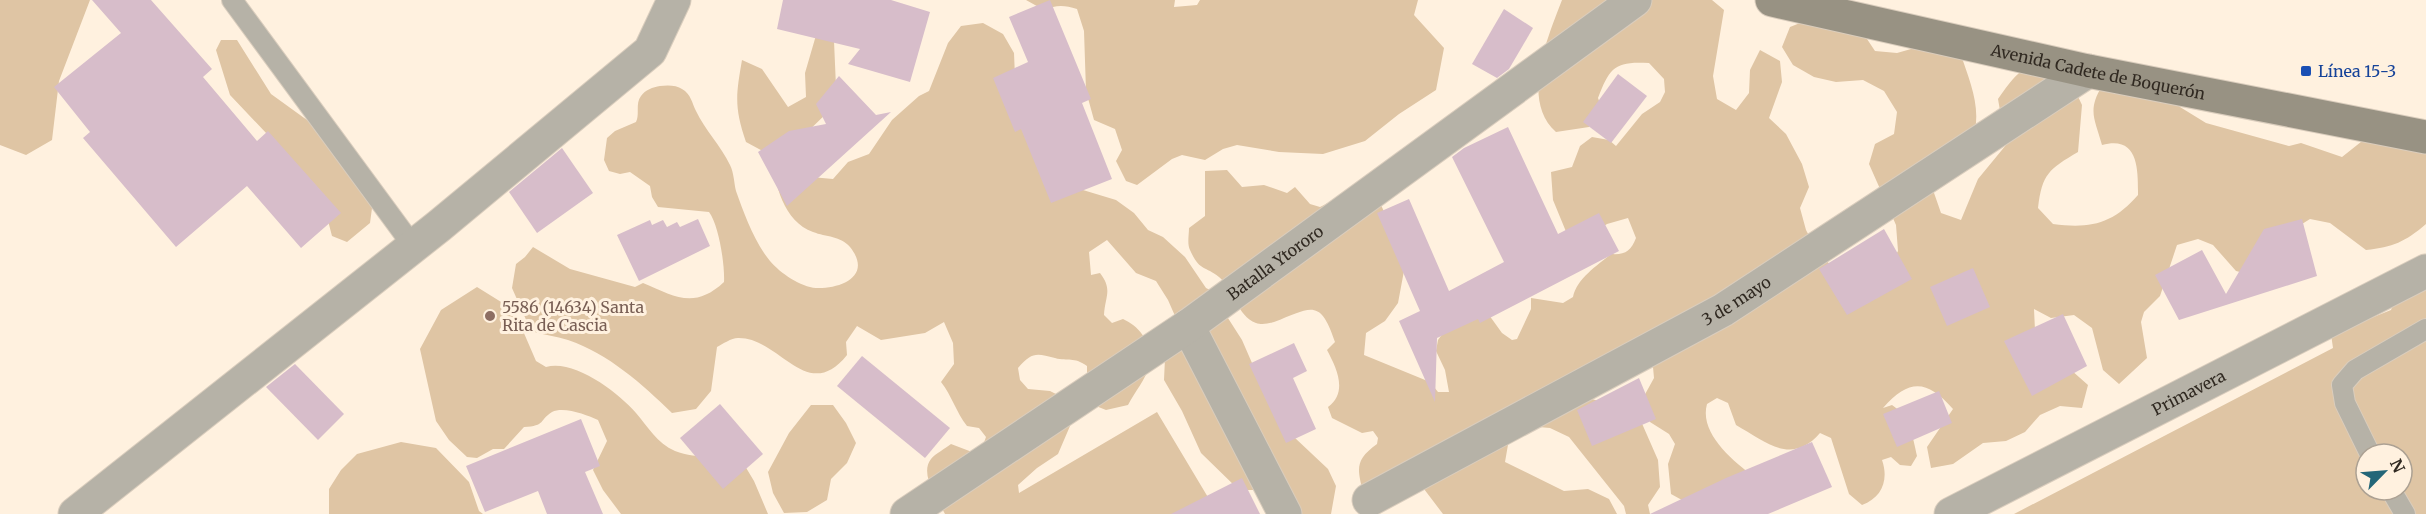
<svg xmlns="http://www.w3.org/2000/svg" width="2426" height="514" font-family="Merriweather,serif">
<rect width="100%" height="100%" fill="#fff1df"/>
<!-- green -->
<g fill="#dfc5a4" fill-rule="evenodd">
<polygon points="0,0 90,0 59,81 52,140 26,155 0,145"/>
<path d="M1026,0H1175L1174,7L1197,5L1200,0H1418L1414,15L1444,48L1436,90L1399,114L1365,141L1323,154L1279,152L1237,145L1223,149L1205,160L1182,155L1172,159L1137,185L1126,181L1116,161L1122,150L1115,129L1094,120L1086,91L1084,31L1077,9C1064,5 1056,5 1044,10Z"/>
<path d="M1562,0H1605L1620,14L1632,0H1712L1724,10L1713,76L1717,99L1736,110L1749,93L1750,70L1760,50L1780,61L1782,82L1769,118L1786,134L1802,164L1809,187L1800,208L1806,230L1817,251L1847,282L1887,271L1898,251L1896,225L1869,164L1875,144L1894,134L1897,112L1884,91L1863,80L1836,82L1814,77L1793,65L1782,47L1790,27L1810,19L1853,18L1875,51L1897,53L1918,47L1961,55C1970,82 1984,113 1971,142C1966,155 1943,178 1933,190L1941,213L1961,220L1978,179L2006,145L1998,99C2022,65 2023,66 2064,67L2082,105L2078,152C2049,169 2042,174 2038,208L2053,224C2090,229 2113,224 2138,195C2138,170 2139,135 2102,145C2095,119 2087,111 2102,86L2165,90L2180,107L2206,123L2289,146L2301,143L2342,157L2376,130L2426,136V224C2405,242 2393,247 2366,250L2330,223L2310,219L2278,239L2248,274L2236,271L2213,245L2198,239L2177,245L2160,296L2144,312L2141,322L2147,358L2119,384L2103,370L2092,328L2074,315L2051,318L2034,309L2036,352L2071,370L2088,385L2082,408L2060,406L2040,415L2025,432L2006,441L1983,443L1953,464L1931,468L1927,447L1953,409C1927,380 1910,378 1883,408L1892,405C1909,416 1913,437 1917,456L1911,466L1900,465L1891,457L1882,460C1889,480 1882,498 1862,505L1849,494L1831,438L1820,433C1791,466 1766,442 1736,425L1728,403L1717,398L1707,404C1699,433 1732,460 1753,476L1700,510L1671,494L1668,464L1675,444L1669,434L1650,422L1643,398L1654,378L1653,367L1634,356L1580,396L1622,407L1640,419L1658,460L1660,487L1648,505L1650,514H1626L1624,506L1569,437L1550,428L1527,426L1509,439L1505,462L1564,491L1588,489L1609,499L1617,514H1443L1424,489L1363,492C1357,468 1355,460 1377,444L1378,438L1373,431L1362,433L1332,418L1328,407C1348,392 1337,369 1327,350L1335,342C1320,297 1311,308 1274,322C1268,324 1261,325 1256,323C1237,316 1234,289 1219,277C1204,265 1200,272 1190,250C1187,244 1189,235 1189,228L1205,216V171L1227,170L1242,187L1264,185L1287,193L1295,187L1310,204L1320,207L1354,190L1376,194L1406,260L1398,303L1385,321L1366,333L1364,355L1430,382L1438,392H1449L1445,370L1436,351L1438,340L1451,322L1489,315L1502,333L1512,340L1517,339L1531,309V298L1563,303L1573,297C1577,278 1597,266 1611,254C1625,255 1631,251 1636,238L1628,218L1607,224L1592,234H1567L1553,200L1551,172L1572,167L1580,146L1592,137L1609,140L1616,146L1642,114L1660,102L1665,92L1664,79L1649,63C1615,61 1610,67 1598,98L1602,109L1589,127L1556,132C1520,100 1548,37 1562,0Z"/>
<path d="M983,23L1003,34L1014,53L1015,77L1073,187L1116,200L1134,213L1148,230L1163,237L1185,257L1206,288L1210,290L1242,340L1252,363L1294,437L1328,469L1336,486L1331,514H1293L1262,490H1239L1201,453L1182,411L1164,380L1165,358L1179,325L1168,300L1156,281L1136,273L1107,240L1089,252L1091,275L1100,273C1113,290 1105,296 1104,315L1112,323L1123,319C1141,327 1153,345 1149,366C1146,379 1134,393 1128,405L1106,410L1096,406L1087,376V366C1073,356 1069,362 1055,358C1036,353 1032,352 1018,368L1020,380L1028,389L1050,391L1060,396L1071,415L1070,426L1058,454L1037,468L1018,485L1019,493L1157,412L1218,514H945C938,500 919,474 931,459C936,453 945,449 951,444L972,452L982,448L986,437L979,428L967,426C956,412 952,396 941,382L954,364L953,343L944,322L925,333L881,340L857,326L846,342L847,355C807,405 780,337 738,338C731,338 723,344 717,347L711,391L696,409L672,413C642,384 609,354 568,340C556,336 543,335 531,331L512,288L516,264L525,257L533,247L570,269L635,287L643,283C674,296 694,310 724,282C725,266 719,225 709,212L658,207L652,197L650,186L630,172L620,174L609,171L604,160L607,138L615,131L636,122C640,114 635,104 641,96C645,90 653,87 660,86C667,85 677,85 682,89C691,94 692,103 696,111C705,130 721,146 730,165C734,173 734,183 736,191C744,214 755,243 770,261C780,273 801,287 816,288C841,289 873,276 850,247C841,236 826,237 813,232C784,222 774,183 772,156L746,142C734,107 736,95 742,60L762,69L788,107L806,97L805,73L819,25L834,41L836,87L830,110L798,141L811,177L833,179L848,162L869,154L892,120L919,96L929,91L948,43L961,26Z"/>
<polygon points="221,40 237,40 271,94 336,141 355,165 372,208 370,223 347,242 332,236 320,190 230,95 216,50"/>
<path d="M477,287L514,310L536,361L546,367C574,359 618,392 636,413C648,427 657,443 675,451C695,459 717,456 739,456L754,481L768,514H621L603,490L593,470L607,441L598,420C587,415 564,406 552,412C539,420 546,426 524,427L504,449H493L477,458L467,457L449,440L436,421L420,349L441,310Z"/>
<path d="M2426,289V514H2014L2333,348L2331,334L2391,310L2393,305ZM2366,454H2402V490H2366Z"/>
<polygon points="811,405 833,405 846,423 856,443 847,463 831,479 827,500 807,512 784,513 773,493 768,472 789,433"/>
<polygon points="401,442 436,448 469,482 479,511 483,514 329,514 329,489 341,470 357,454"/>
</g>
<!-- building -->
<g fill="#d7bdca">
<polygon points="92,0 151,0 212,69 203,77 257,141 268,131 341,213 301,248 247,186 176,247 83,138 90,132 54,87 121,33"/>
<polygon points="783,0 891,0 930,12 910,82 848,64 860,49 777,29"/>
<polygon points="1050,0 1091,99 1082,103 1112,179 1051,203 1021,129 1015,132 993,78 1028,62 1009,17"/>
<polygon points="1504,9 1533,28 1509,69 1497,78 1472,64"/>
<polygon points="1618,74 1647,96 1611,143 1583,122"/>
<polygon points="839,76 876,115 891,112 787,206 758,152 789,131 826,124 816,104"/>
<polygon points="1508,127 1558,234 1599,213 1619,251 1480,323 1478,319 1437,338 1435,402 1399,321 1420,311 1377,213 1409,199 1449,291 1504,262 1452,157 1464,148"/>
<polygon points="562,148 593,193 537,233 509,192"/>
<polygon points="698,219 710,246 639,281 617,235 650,220 652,225 663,220 667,227 677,222 680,227"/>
<polygon points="2302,219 2317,276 2179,320 2155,275 2202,250 2226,294 2264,229"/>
<polygon points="1884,229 1912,279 1847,315 1819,269"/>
<polygon points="1973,268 1990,307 1947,326 1930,287"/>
<polygon points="2063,314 2087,366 2032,396 2004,341"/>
<polygon points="1294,343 1307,371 1293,378 1316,429 1286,443 1249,364"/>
<polygon points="862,356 950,428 925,458 837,386"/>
<polygon points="295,364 344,414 318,440 266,387"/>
<polygon points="1639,378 1656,419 1592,446 1577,410"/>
<polygon points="1939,391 1952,423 1897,447 1883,414"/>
<polygon points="720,404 763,454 723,489 680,438"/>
<polygon points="581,419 600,466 585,472 603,514 547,514 538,491 485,512 466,466"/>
<polygon points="1812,442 1832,487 1768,514 1650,514 1726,478"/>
<polygon points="1242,478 1260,514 1171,514"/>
</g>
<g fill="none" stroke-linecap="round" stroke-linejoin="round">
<defs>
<g id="lane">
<polyline points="232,0 413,246"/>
<polyline points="2370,454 2345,403 2342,385 2355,370 2426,329"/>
<polyline points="2391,490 2405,514"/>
</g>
<g id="street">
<polyline points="1188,326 1285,514"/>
<path id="s1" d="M1369,500L1723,310L2088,71"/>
<polyline points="75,514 439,226 650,51 674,0"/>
<path id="s2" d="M907,514L1188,326L1635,0"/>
<path id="s3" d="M1951,514L2426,271"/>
</g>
<g id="secondary">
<path id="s4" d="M1772,0L2088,71L2426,137"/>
</g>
</defs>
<!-- lane casing -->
<use href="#lane" stroke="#dacdbd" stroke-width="22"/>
<!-- street casing -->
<use href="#street" stroke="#dacdbd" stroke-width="35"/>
<!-- secondary casing -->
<use href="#secondary" stroke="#dacdbd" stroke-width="35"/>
<!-- lane -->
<use href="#lane" stroke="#b6b2a7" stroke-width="20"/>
<!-- street -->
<use href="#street" stroke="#b6b2a7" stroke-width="33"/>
<!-- secondary -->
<use href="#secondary" stroke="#989283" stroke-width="33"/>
</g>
<!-- markers -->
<rect fill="#1a4fb4" stroke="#fff1df" stroke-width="2" x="2300" y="65" width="12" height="12" rx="3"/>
<circle fill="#8d6e63" stroke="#fff1df" stroke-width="2" cx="490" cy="316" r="6"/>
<g text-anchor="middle" stroke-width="6" stroke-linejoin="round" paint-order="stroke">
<!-- transit labels -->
<g font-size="16" fill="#164399" stroke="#fff1df" text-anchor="start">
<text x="2318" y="77">Línea 15-3</text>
</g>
<!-- street labels -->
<g font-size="16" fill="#302921" stroke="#fff1df">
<text dy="6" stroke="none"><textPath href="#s4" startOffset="334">Avenida Cadete de Boquerón</textPath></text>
<text dy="6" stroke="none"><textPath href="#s2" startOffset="446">Batalla Ytororo</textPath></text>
<text dy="6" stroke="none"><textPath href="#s1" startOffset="418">3 de mayo</textPath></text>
<text dy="6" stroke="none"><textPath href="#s3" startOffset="267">Primavera</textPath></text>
</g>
<!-- education labels -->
<g font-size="16" fill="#785e54" stroke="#fff1df" text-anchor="start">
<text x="502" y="313">5586 (14634) Santa<tspan x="502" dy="18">Rita de Cascia</tspan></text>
</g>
</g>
<!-- north arrow -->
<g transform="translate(2384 472) rotate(65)"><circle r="28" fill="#fff1df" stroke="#aca193" stroke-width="1.5"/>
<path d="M0-4.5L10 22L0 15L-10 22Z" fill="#236678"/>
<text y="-9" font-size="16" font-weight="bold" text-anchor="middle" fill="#302921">N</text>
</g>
</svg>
